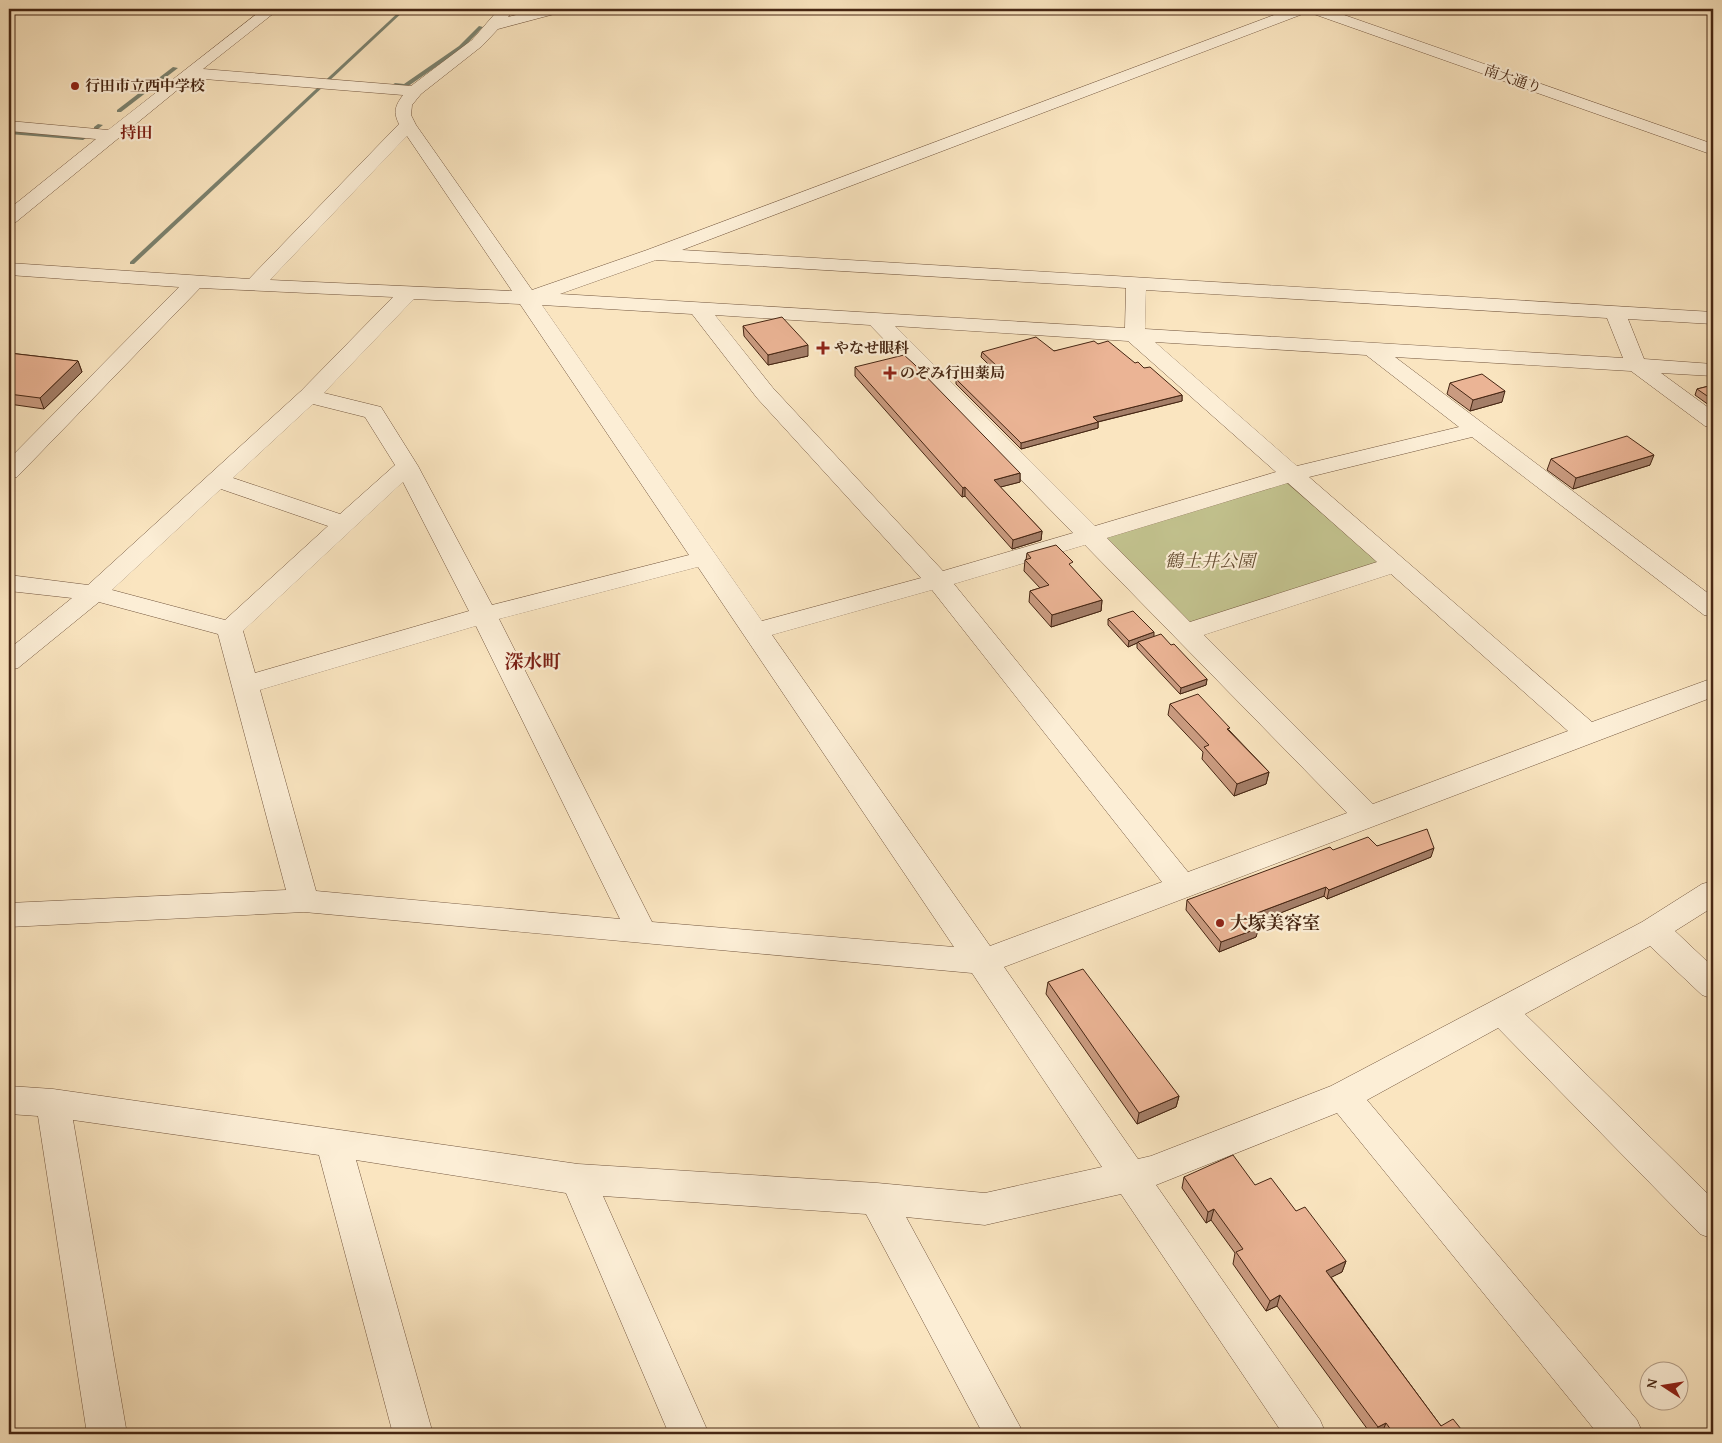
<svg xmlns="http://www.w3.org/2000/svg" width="1722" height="1443" font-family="'Gentium Book Plus','Noto Serif JP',serif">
<rect width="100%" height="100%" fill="#fae5c0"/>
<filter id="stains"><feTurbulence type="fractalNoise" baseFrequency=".004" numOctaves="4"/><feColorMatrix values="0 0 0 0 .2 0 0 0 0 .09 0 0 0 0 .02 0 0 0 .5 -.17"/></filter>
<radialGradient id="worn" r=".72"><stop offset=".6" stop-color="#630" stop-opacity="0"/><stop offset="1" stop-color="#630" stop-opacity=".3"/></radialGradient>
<!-- green -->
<polygon fill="#c3c38f" stroke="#847451" points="1286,482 1380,563 1188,625 1103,537"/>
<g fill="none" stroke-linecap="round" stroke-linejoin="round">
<!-- stream -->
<g fill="#7b826f" fill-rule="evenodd">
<polygon points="402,9 406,9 134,264 130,264 130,262"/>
<polygon points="479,26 483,27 463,48 407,87 395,87 392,85 395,83 404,84 459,46"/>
<polygon points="173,67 178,68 121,112 117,112 117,110"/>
<polygon points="98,124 103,125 98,129 94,129 94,127"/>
<polygon points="9,130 83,136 86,138 83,140 9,134"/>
</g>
<defs>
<path id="minor" d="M263,9H279L203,69L411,86L472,40L499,9H514L508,17L540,9H564L562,12L498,29L482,46L421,94L412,105L411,115L416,125L532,290L647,250L1290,9H1327L1713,144V155L1308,12L682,250L1713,312V324L1628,319L1644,359L1713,364V376L1661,373L1713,411V428L1705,426L1631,371L1395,357L1713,597V617L1704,615L1472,437L1309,477L1592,722L1713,678V697L1004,967L1138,1159L1151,1156L1331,1086L1642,922L1702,884L1713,881V907L1675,931L1713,967V999L1702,995L1650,946L1525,1014L1713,1199V1239L1700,1234L1498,1028L1367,1100L1637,1420L1643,1434H1598L1337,1113L1156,1185L1320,1420L1326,1434H1283L1121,1194L985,1225L906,1217L1024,1434H983L866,1214L603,1196L709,1434H669L566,1193L356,1160L433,1434H393L319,1155L73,1120L127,1434H87L38,1116L9,1114V1086L53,1089L578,1164L877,1183L985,1193L1102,1167L972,973L304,912L9,927V903L286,890L218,634L99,602L18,668L9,670V649L72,598L9,591V575L88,585L301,391L393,297L200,288L17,477L9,479V459L179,287L9,275V263L249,279L399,124C393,112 395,106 403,95L192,78L16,222L9,224V209L96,139L9,131V121L108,130ZM407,136L512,291L270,280ZM656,260L1126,288L1125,328L560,294ZM1146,290L1607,318L1623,358L1145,329ZM414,299L520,304L689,555L492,605L418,466L381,407L324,393ZM542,305L692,314L757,398L921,578L762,621ZM715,315L870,325L1073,533L943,571L773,388ZM895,326L1128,341L1276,472L1095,526ZM1155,342L1366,355L1459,427L1297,466ZM313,404L365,417L395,465L340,514L233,478ZM403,482L469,611L255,673L243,631ZM1288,483L1377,562L1190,622L1107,538ZM221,489L328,526L225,620L112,590ZM1085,545L1347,813L1188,872L954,584ZM698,567L954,947L652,922L499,619ZM1391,574L1568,731L1373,804L1204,635ZM932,590L1162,882L990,946L772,635ZM476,626L620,919L316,891L260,690Z"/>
</defs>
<!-- minor casing -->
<use href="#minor" stroke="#73563e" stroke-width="1"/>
<!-- minor -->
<use href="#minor" fill="#fceed6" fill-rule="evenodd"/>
</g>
<!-- wall -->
<g fill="#ca9b80" stroke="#462613">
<polygon points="743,326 808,356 768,365 744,336"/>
<polygon points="1098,344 1144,368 1182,395 1182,401 1098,422 1098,428 1021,449 956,384 956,379 993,369 981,357 982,352 1054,351"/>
<polygon points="9,353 78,361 82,372 44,409 9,404"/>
<polygon points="855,367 1020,473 1020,482 1000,487 1042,531 1041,540 1012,549 965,496 962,497 855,376"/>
<polygon points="1450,383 1502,402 1470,411 1447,394"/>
<polygon points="1713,385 1713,408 1695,395 1697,389"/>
<polygon points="1551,459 1650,465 1573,489 1547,470"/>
<polygon points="1027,553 1072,568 1102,600 1101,611 1051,627 1029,602 1030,591 1040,588 1024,571 1025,560 1026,560"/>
<polygon points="1108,619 1171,645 1207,679 1206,685 1180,694 1137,648 1137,643 1128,647 1108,625"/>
<polygon points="1170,704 1229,730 1269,772 1266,784 1234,796 1202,759 1203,752 1168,715"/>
<polygon points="1377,846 1431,857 1327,899 1324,896 1254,923 1256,937 1219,952 1186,910 1187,900"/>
<polygon points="1048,982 1179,1096 1176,1107 1137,1124 1046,994"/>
<polygon points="1184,1177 1255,1185 1296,1211 1346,1261 1342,1272 1331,1277 1441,1426 1465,1434 1382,1434 1382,1433 1380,1434 1371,1434 1277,1306 1266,1311 1233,1264 1235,1253 1211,1220 1206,1223 1182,1188"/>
</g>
<!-- shaded-wall -->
<g fill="#a47e68" stroke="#462613">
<polygon points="808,345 808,356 768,365 768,355"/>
<polygon points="78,361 82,372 44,409 40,398"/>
<polygon points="1505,391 1502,402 1470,411 1473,400"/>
<polygon points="1182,395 1182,401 1093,423 1093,417"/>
<polygon points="1098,422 1098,428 1021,449 1021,443"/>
<polygon points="1654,455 1650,465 1573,489 1576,478"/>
<polygon points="1020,473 1020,482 993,489 994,480"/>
<polygon points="965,487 965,496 962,497 963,488"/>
<polygon points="1042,531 1041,540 1012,549 1013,540"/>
<polygon points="1102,600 1101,611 1051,627 1052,615"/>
<polygon points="1154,632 1154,638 1138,642 1137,643 1128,647 1129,641"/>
<polygon points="1207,679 1206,685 1180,694 1181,688"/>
<polygon points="1269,772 1266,784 1234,796 1237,784"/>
<polygon points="1434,848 1431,857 1327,899 1329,890"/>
<polygon points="1326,887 1324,896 1247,926 1249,916"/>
<polygon points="1259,928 1256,937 1219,952 1221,942"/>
<polygon points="1179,1096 1176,1107 1137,1124 1139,1113"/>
<polygon points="1214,1209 1211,1220 1206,1223 1208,1212"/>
<polygon points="1346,1261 1342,1272 1322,1282 1326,1271"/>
<polygon points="1280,1295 1277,1306 1266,1311 1270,1301"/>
<polygon points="1386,1423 1382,1433 1380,1434 1375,1434 1378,1427"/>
</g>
<!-- building -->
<g fill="#ebb495" stroke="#462613">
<polygon points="782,317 808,345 768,355 743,326"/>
<polygon points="1036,337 1054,351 1094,341 1098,344 1108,341 1135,363 1138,362 1144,368 1150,367 1182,395 1093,417 1098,422 1021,443 956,379 998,367 982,352"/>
<polygon points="9,353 78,361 40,398 9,394"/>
<polygon points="904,355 914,364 1020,473 994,480 1042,531 1013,540 965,487 963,488 855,367"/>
<polygon points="1482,374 1505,391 1473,400 1450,383"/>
<polygon points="1713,385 1713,400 1697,389"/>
<polygon points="1627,436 1654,455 1576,478 1551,459"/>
<polygon points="1056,545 1073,562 1069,564 1102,600 1052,615 1030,591 1049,585 1025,560 1031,558 1027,553"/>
<polygon points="1133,611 1154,632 1129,641 1108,619"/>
<polygon points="1161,634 1171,645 1174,644 1207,679 1181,688 1138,642"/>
<polygon points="1198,694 1230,728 1227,729 1269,772 1237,784 1204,747 1209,745 1170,704"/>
<polygon points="1427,829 1434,848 1329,890 1326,887 1249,916 1259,928 1221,942 1187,900 1330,847 1333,850 1368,837 1377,846"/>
<polygon points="1083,969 1179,1096 1139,1113 1048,982"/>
<polygon points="1233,1155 1255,1185 1271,1178 1296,1211 1305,1207 1346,1261 1326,1271 1441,1426 1453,1419 1465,1434 1397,1434 1396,1433 1394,1434 1386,1423 1378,1427 1280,1295 1270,1301 1236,1252 1243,1249 1214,1209 1208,1212 1184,1177"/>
</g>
<!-- markers -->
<g fill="#8f2418" stroke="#fceed6" stroke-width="2">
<circle cx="75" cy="86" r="5"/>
<path d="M820.5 340.5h5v5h5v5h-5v5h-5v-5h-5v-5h5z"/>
<path d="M887.5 365.5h5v5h5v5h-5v5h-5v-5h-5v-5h5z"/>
<circle cx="1220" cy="923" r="5"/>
</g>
<g text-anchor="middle" stroke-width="4.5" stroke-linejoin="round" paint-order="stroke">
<!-- far-street labels -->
<g font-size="15" fill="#462613" stroke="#fceed6">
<text transform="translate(1513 79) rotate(19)" y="5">南大通り</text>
</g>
<!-- far-poi labels -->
<g font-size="15" font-weight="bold" fill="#462613" stroke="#fceed6" text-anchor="start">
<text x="85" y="91">行田市立西中学校</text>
<text x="834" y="353">やなせ眼科</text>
<text x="900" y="378">のぞみ行田薬局</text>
</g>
<!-- far-neighbourhood labels -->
<g font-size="16" font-weight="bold" fill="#7a1f14" stroke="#fceed6">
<text x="136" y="138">持田</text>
</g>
<!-- park labels -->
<g font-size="18" font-style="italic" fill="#654d32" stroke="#fceed6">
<text x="1210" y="567">鶴土井公園</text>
</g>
<!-- poi labels -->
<g font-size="18" font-weight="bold" fill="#462613" stroke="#fceed6" text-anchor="start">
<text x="1230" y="929">大塚美容室</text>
</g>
<!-- neighbourhood labels -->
<g font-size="19" font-weight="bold" fill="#7a1f14" stroke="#fceed6">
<text x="533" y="668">深水町</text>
</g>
</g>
<!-- margin -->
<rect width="1722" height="1443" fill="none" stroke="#fae5c0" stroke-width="30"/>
<rect x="10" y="10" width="1702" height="1423" fill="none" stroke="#462613" stroke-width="2.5"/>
<rect x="15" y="15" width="1692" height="1413" fill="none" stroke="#462613"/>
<!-- north arrow -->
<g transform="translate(1664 1386) rotate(282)"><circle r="24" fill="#fceed6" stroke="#b39e88"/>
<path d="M0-4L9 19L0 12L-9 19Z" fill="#8f2418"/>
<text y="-8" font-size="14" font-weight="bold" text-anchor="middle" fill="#462613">N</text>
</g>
<rect width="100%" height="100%" filter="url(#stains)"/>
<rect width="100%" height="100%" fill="url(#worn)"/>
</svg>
